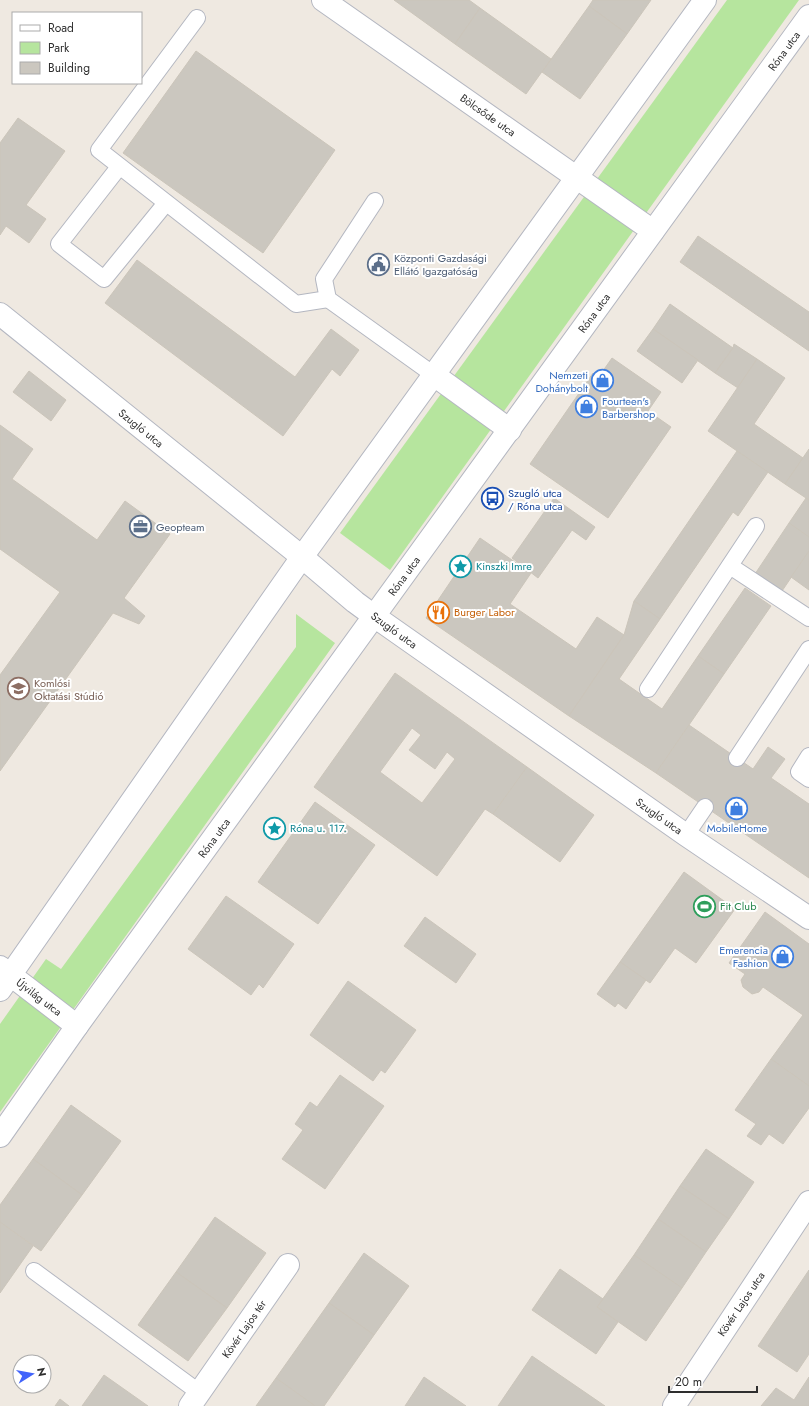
<svg xmlns="http://www.w3.org/2000/svg" width="809" height="1406" font-family="Jost,sans-serif">
<rect width="100%" height="100%" fill="#efe9e1"/>
<!-- green -->
<g fill="#b6e59e">
<polygon points="727,0 799,0 390,570 340,533"/>
<polygon points="296,614 335,643 0,1112 0,1024 46,959 61,969 296,647"/>
</g>
<!-- building -->
<g fill="#cbc7bf" stroke="#cbc5ba" fill-rule="evenodd">
<polygon points="394,0 469,0 480,8 455,44"/>
<polygon points="593,0 651,0 627,34 589,6"/>
<polygon points="589,6 627,34 580,99 542,72"/>
<polygon points="480,8 551,59 526,94 455,44"/>
<polygon points="196,51 335,150 263,253 123,153"/>
<polygon points="18,118 65,151 26,205 46,219 29,243 6,226 0,235 0,143"/>
<polygon points="698,236 809,312 809,351 680,262"/>
<polygon points="137,260 295,377 331,329 359,350 340,376 332,369 283,436 105,303"/>
<polygon points="670,304 733,348 715,373 653,329"/>
<polygon points="653,329 698,360 682,383 637,351"/>
<polygon points="734,344 757,359 738,388 715,373 733,348"/>
<polygon points="612,358 661,392 648,411 671,427 608,518 530,464 593,373 598,378"/>
<polygon points="757,359 785,378 754,424 803,458 785,484 708,431"/>
<polygon points="29,371 66,400 51,421 13,392"/>
<polygon points="0,425 33,449 12,479 97,540 125,501 170,534 124,598 145,616 139,624 113,613 0,771 0,675 60,592 0,549"/>
<polygon points="809,449 809,500 785,484"/>
<polygon points="737,451 768,472 738,516 733,512 660,619 634,601"/>
<polygon points="554,498 595,527 586,540 572,530 538,578 512,558"/>
<polygon points="806,498 809,500 809,537 789,523"/>
<polygon points="789,523 809,537 809,551 780,594 753,577"/>
<polygon points="480,538 531,573 510,604 576,649 597,617 624,635 569,716 426,618"/>
<polygon points="809,551 809,590 791,577"/>
<polygon points="745,588 771,606 724,674 698,656"/>
<polygon points="634,601 660,619 619,679 662,709 698,656 724,674 656,773 569,716 624,635"/>
<path d="M395,673L527,767L493,814L485,809L437,876L314,787ZM412,728L421,735L409,750L435,769L447,752L455,759L422,803L380,772Z"/>
<polygon points="689,725 753,769 768,747 785,759 771,778 809,804 809,878 656,773"/>
<polygon points="527,767 594,815 560,862 493,814"/>
<polygon points="315,802 375,845 318,924 258,882"/>
<polygon points="684,872 735,909 696,963 675,948 650,983 620,962"/>
<polygon points="226,896 294,944 263,988 259,984 251,995 188,949"/>
<polygon points="765,912 809,944 809,1086 771,1059 803,1015 763,987 759,992 752,994 743,987 741,980 745,974 729,963"/>
<polygon points="425,917 476,954 456,983 404,946"/>
<polygon points="620,962 646,980 626,1009 618,1003 615,1007 597,994"/>
<polygon points="348,981 416,1030 385,1073 381,1070 373,1081 310,1035"/>
<polygon points="771,1059 809,1086 809,1108 783,1144 769,1134 761,1145 747,1136 756,1124 735,1110"/>
<polygon points="340,1075 384,1106 325,1189 282,1159 303,1130 295,1124 310,1102 317,1107"/>
<polygon points="71,1105 121,1141 82,1195 33,1159"/>
<polygon points="706,1149 754,1182 729,1219 680,1186"/>
<polygon points="33,1159 82,1195 41,1251 0,1222 0,1205"/>
<polygon points="680,1186 729,1219 706,1252 658,1219"/>
<polygon points="215,1217 266,1253 227,1308 176,1272"/>
<polygon points="658,1219 706,1252 682,1288 634,1255"/>
<polygon points="0,1222 33,1246 0,1293"/>
<polygon points="364,1253 409,1286 374,1335 329,1303"/>
<polygon points="634,1255 682,1288 646,1341 597,1307"/>
<polygon points="560,1269 603,1299 597,1307 618,1322 596,1354 532,1310"/>
<polygon points="809,1270 809,1354 797,1372 758,1346"/>
<polygon points="176,1272 227,1308 188,1361 138,1325"/>
<polygon points="329,1303 374,1335 324,1406 315,1406 276,1378"/>
<polygon points="532,1356 605,1406 498,1406"/>
<polygon points="104,1375 148,1406 82,1406"/>
<polygon points="424,1377 466,1406 405,1406"/>
<polygon points="809,1377 809,1406 761,1406 776,1388 794,1400"/>
<polygon points="276,1378 315,1406 256,1406"/>
<polygon points="60,1399 69,1406 55,1406"/>
</g>
<g fill="none" stroke-linecap="round" stroke-linejoin="round">
<defs>
<g id="service">
<polyline points="197,18 99,150 296,304 328,299"/>
<polyline points="119,167 59,244 104,279 166,203"/>
<polyline points="375,201 324,279 328,299 434,375"/>
<polyline points="730,566 809,618"/>
<polyline points="648,689 756,526"/>
<polyline points="809,756 799,772 809,779"/>
<polyline points="737,758 809,649"/>
<polyline points="686,835 705,807"/>
<polyline points="34,1271 200,1393"/>
</g>
<g id="minor">
<polyline points="323,0 653,231"/>
<polyline points="0,314 302,557 355,602 374,616"/>
<polyline points="434,375 510,430"/>
<polyline points="0,967 77,1026"/>
<polyline points="190,1406 288,1265"/>
<polyline points="674,1406 809,1202"/>
</g>
<g id="tertiary">
<polyline points="374,616 686,835 809,918"/>
<polyline points="0,990 302,557 705,0"/>
<polyline points="0,1136 77,1026 809,16"/>
</g>
</defs>
<!-- service casing -->
<use href="#service" stroke="#b4b7c1" stroke-width="18"/>
<!-- minor casing -->
<use href="#minor" stroke="#b4b7c1" stroke-width="24"/>
<!-- tertiary casing -->
<use href="#tertiary" stroke="#b4b7c1" stroke-width="24"/>
<!-- service -->
<use href="#service" stroke="#fff" stroke-width="16"/>
<!-- minor -->
<use href="#minor" stroke="#fff" stroke-width="22"/>
<!-- tertiary -->
<use href="#tertiary" stroke="#fff" stroke-width="22"/>
</g>
<!-- icons -->
<defs>
<symbol id="civic-ring" viewBox="-11 -11 22 22"><circle r="9.5" fill="#fff" stroke="#5c6f8a" stroke-width="1.5"/><path d="M-.6-6.5H3V-4.5H.6V-3L4-1V1h2V6H-6V1h2V-1L-.6-3ZM-1.2 2.5V6h2.4V2.5Z" fill="#5c6f8a"/></symbol>
<symbol id="shop-ring" viewBox="-11 -11 22 22"><circle r="9.5" fill="#fff" stroke="#3f7fe0" stroke-width="1.5"/><path d="M-5-2.5h2.3a2.7 3.5 0 0 1 5.4 0H5L5.5 6h-11ZM-1.5-2.5h3a1.5 2.3 0 0 0-3 0Z" fill="#3f7fe0"/></symbol>
<symbol id="bus-ring" viewBox="-11 -11 22 22"><circle r="9.5" fill="#fff" stroke="#1a4fb4" stroke-width="1.5"/><path d="M-5-6H5V4H4V6H2V4H-2V6H-4V4H-5ZM-3.5-4V0h7V-4ZM-3.5 1.2v1.5H-2V1.2ZM2 1.2v1.5H3.5V1.2Z" fill="#1a4fb4"/></symbol>
<symbol id="office-ring" viewBox="-11 -11 22 22"><circle r="9.5" fill="#fff" stroke="#5c6f8a" stroke-width="1.5"/><path d="M-6-3h4V-5.5h4V-3h4V5H-6ZM-1-4.5V-3h2v-1.5ZM-6 0V1H6V0Z" fill="#5c6f8a"/></symbol>
<symbol id="sight-ring" viewBox="-11 -11 22 22"><circle r="9.5" fill="#fff" stroke="#0f9aa8" stroke-width="1.5"/><path d="M0-6L1.8-2.2L6-1.7L2.9 1.2L3.7 5.4L0 3.3L-3.7 5.4L-2.9 1.2L-6-1.7L-1.8-2.2Z" fill="#0f9aa8"/></symbol>
<symbol id="restaurant-ring" viewBox="-11 -11 22 22"><circle r="9.5" fill="#fff" stroke="#e8710a" stroke-width="1.5"/><path d="M-5-6h1v4h1v-4h1v4h1v-4h1v5L-1.5 .5V6h-2V.5L-5-1ZM5-6V6H3V1.5H1.5Q1.5-4 5-6Z" fill="#e8710a"/></symbol>
<symbol id="school-ring" viewBox="-11 -11 22 22"><circle r="9.5" fill="#fff" stroke="#8d6e63" stroke-width="1.5"/><path d="M0-5L7-2L0 1L-7-2ZM-4 1L0 2.5L4 1V4Q0 6-4 4Z" fill="#8d6e63"/></symbol>
<symbol id="stadium-ring" viewBox="-11 -11 22 22"><circle r="9.5" fill="#fff" stroke="#2e9e5b" stroke-width="1.5"/><path d="M0-5a6.5 5 0 1 0 0 10a6.5 5 0 1 0 0-10ZM-3.5-1.8h7v3.6h-7Z" fill="#2e9e5b"/></symbol>
</defs>
<g fill-rule="evenodd">
<use href="#civic-ring" x="366" y="252" width="25" height="25"/>
<use href="#shop-ring" x="590" y="368" width="25" height="25"/>
<use href="#shop-ring" x="574" y="394" width="25" height="25"/>
<use href="#bus-ring" x="480" y="486" width="25" height="25"/>
<use href="#office-ring" x="128" y="514" width="25" height="25"/>
<use href="#sight-ring" x="448" y="554" width="25" height="25"/>
<use href="#restaurant-ring" x="426" y="600" width="25" height="25"/>
<use href="#school-ring" x="6" y="676" width="25" height="25"/>
<use href="#shop-ring" x="724" y="796" width="25" height="25"/>
<use href="#sight-ring" x="262" y="816" width="25" height="25"/>
<use href="#stadium-ring" x="692" y="894" width="25" height="25"/>
<use href="#shop-ring" x="770" y="944" width="25" height="25"/>
</g>
<g text-anchor="middle" stroke-width="4" stroke-linejoin="round" paint-order="stroke">
<!-- street labels -->
<g font-size="11" fill="#2e2e2e" stroke="#fff">
<text transform="translate(784 51) rotate(-54)" y="4">Róna utca</text>
<text transform="translate(488 115) rotate(35)" y="4">Bölcsőde utca</text>
<text transform="translate(594 313) rotate(-54)" y="4">Róna utca</text>
<text transform="translate(141 428) rotate(39)" y="4">Szugló utca</text>
<text transform="translate(404 576) rotate(-54)" y="4">Róna utca</text>
<text transform="translate(394 630) rotate(36)" y="4">Szugló utca</text>
<text transform="translate(659 816) rotate(35)" y="4">Szugló utca</text>
<text transform="translate(214 838) rotate(-54)" y="4">Róna utca</text>
<text transform="translate(39 997) rotate(37)" y="4">Újvilág utca</text>
<text transform="translate(741 1304) rotate(-56)" y="4">Kövér Lajos utca</text>
<text transform="translate(244 1329) rotate(-55)" y="4">Kövér Lajos tér</text>
</g>
<!-- service labels -->
<g font-size="11" fill="#4e5e75" stroke="#fff" text-anchor="start">
<text x="394" y="262">Központi Gazdasági<tspan x="394" dy="13">Ellátó Igazgatóság</tspan></text>
<text x="156" y="531">Geopteam</text>
</g>
<!-- shop labels -->
<g font-size="11" fill="#366cbe" stroke="#fff" text-anchor="end">
<text x="588" y="379">Nemzeti<tspan x="588" dy="13">Dohánybolt</tspan></text>
<text x="602" y="405" text-anchor="start">Fourteen's<tspan x="602" dy="13">Barbershop</tspan></text>
<text x="737" y="832" text-anchor="middle">MobileHome</text>
<text x="768" y="954">Emerencia<tspan x="768" dy="13">Fashion</tspan></text>
</g>
<!-- transit labels -->
<g font-size="11" fill="#164399" stroke="#fff" text-anchor="start">
<text x="508" y="497">Szugló utca<tspan x="508" dy="13">/ Róna utca</tspan></text>
</g>
<!-- culture labels -->
<g font-size="11" fill="#0d838f" stroke="#fff" text-anchor="start">
<text x="476" y="570">Kinszki Imre</text>
<text x="290" y="832">Róna u. 117.</text>
</g>
<!-- food labels -->
<g font-size="11" fill="#c56008" stroke="#fff" text-anchor="start">
<text x="454" y="616">Burger Labor</text>
</g>
<!-- education labels -->
<g font-size="11" fill="#785e54" stroke="#fff" text-anchor="start">
<text x="34" y="687">Komlósi<tspan x="34" dy="13">Oktatási Stúdió</tspan></text>
</g>
<!-- leisure labels -->
<g font-size="11" fill="#27864d" stroke="#fff" text-anchor="start">
<text x="720" y="910">Fit Club</text>
</g>
</g>
<!-- legend -->
<rect x="12" y="12" width="130" height="72" fill="#ffffff" stroke="#ababab"/>
<rect x="20" y="25" width="20" height="6" fill="#ffffff" stroke="#ababab"/>
<text x="48" y="32" font-size="12" fill="#2e2e2e">Road</text>
<rect x="20" y="42" width="20" height="12" fill="#b6e59e" stroke="#ababab"/>
<text x="48" y="52" font-size="12" fill="#2e2e2e">Park</text>
<rect x="20" y="62" width="20" height="12" fill="#cbc7bf" stroke="#ababab"/>
<text x="48" y="72" font-size="12" fill="#2e2e2e">Building</text>
<!-- north arrow -->
<g transform="translate(32 1374) rotate(79)"><circle r="19" fill="#ffffff" stroke="#ababab"/>
<path d="M0-3L7 15L0 10L-7 15Z" fill="#4264fb"/>
<text y="-6" font-size="11" font-weight="bold" text-anchor="middle" fill="#2e2e2e">N</text>
</g>
<!-- scale -->
<path d="M669 1386v6h88v-6" fill="none" stroke="#2e2e2e" stroke-width="2"/>
<text x="675" y="1386" font-size="12" fill="#2e2e2e" stroke="#ffffff" stroke-width="3" paint-order="stroke">20 m</text>
</svg>
